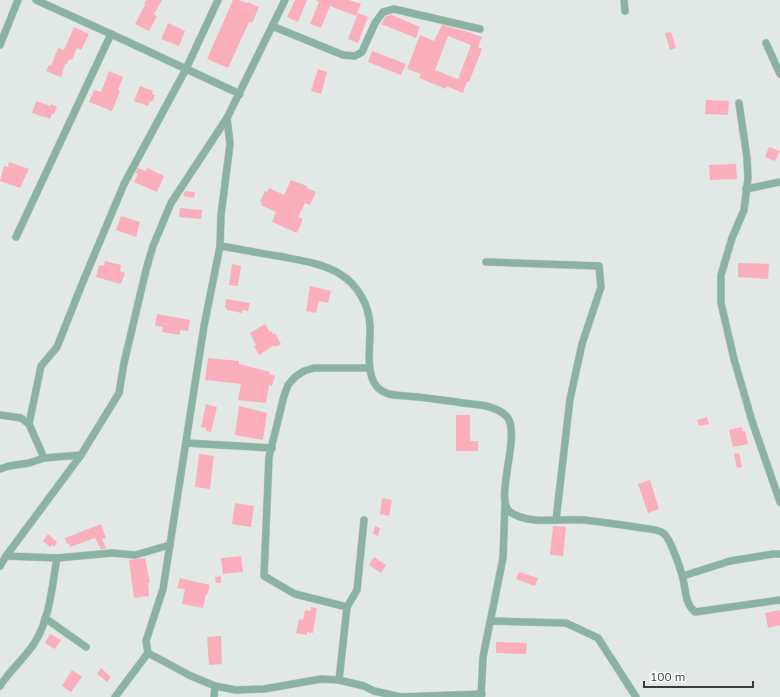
<svg xmlns="http://www.w3.org/2000/svg" width="780" height="697" font-family="Mulish,sans-serif">
<rect width="100%" height="100%" fill="#e1e8e5"/>
<!-- building -->
<g fill="#fbafbc" fill-rule="evenodd">
<polygon points="146,0 162,0 154,14 157,16 149,31 135,24 145,5 144,4"/>
<polygon points="233,0 239,0 247,3 248,2 259,7 252,23 249,22 228,68 207,59"/>
<polygon points="295,0 307,0 298,22 287,17"/>
<polygon points="316,0 349,0 361,4 356,16 330,6 321,28 310,24 319,2"/>
<polygon points="358,13 368,17 358,43 348,39"/>
<polygon points="392,15 420,27 416,38 381,24 386,16"/>
<polygon points="168,23 185,31 179,46 161,39"/>
<path d="M442,25L465,31L482,37L478,47L482,49L469,82L467,81L463,93L446,86V89L419,78L421,74L407,69L420,35L434,41ZM448,36L471,45L458,79L435,70Z"/>
<polygon points="74,27 89,34 81,50 77,48 72,60 69,59 67,64 65,64 61,77 46,71 49,65 51,66 58,48 64,50"/>
<polygon points="671,32 676,48 670,50 665,33"/>
<polygon points="372,51 406,64 401,75 368,62"/>
<polygon points="318,69 327,72 321,94 311,91"/>
<polygon points="109,71 123,77 118,90 120,91 112,111 89,102 94,90 101,92"/>
<polygon points="140,86 153,91 152,94 155,95 152,102 150,101 148,106 134,101"/>
<polygon points="706,100 729,101 728,115 705,114"/>
<polygon points="36,101 50,106 51,104 57,107 54,114 52,114 50,119 32,113"/>
<polygon points="769,147 780,151 775,161 765,157"/>
<polygon points="9,162 29,169 20,188 0,181 4,166 8,167"/>
<polygon points="736,164 737,179 710,180 709,165"/>
<polygon points="138,168 146,171 147,168 164,176 157,192 134,182 138,174 135,173"/>
<polygon points="291,180 307,186 307,188 316,192 310,205 305,203 298,217 303,219 297,233 272,222 276,212 261,205 262,203 260,202 265,191 267,192 269,188 284,195"/>
<polygon points="185,191 195,192 194,198 183,196"/>
<polygon points="180,208 202,210 201,219 179,217"/>
<polygon points="121,216 140,222 136,237 116,230"/>
<polygon points="105,261 121,265 120,271 125,273 121,284 96,277 99,265 104,266"/>
<polygon points="738,263 769,264 768,279 738,277"/>
<polygon points="232,264 241,266 238,286 229,285"/>
<polygon points="310,286 331,291 328,303 319,301 316,313 306,311"/>
<polygon points="226,299 250,303 248,311 242,310 242,313 227,310 227,308 225,308"/>
<polygon points="157,314 190,320 188,331 180,330 180,335 162,332 163,327 155,326"/>
<polygon points="265,324 270,332 272,331 273,335 275,333 281,344 275,347 274,345 259,355 254,346 256,345 250,333"/>
<polygon points="208,358 239,361 239,364 270,372 269,374 275,376 272,386 269,385 266,403 238,400 241,384 205,380"/>
<polygon points="206,404 217,407 211,432 206,431 206,428 201,427"/>
<polygon points="239,406 267,413 263,440 235,435"/>
<polygon points="456,415 470,415 470,441 478,441 478,451 456,451"/>
<polygon points="707,417 709,424 699,426 697,420"/>
<polygon points="742,427 743,431 745,431 748,444 733,447 729,430"/>
<polygon points="739,453 742,467 737,468 734,454"/>
<polygon points="199,454 214,456 210,489 195,487"/>
<polygon points="650,480 659,509 648,513 638,484"/>
<polygon points="382,498 392,500 389,516 380,514"/>
<polygon points="235,503 254,506 251,527 232,524"/>
<polygon points="101,524 106,538 102,539 106,549 101,549 95,538 70,547 69,543 67,544 65,538"/>
<polygon points="375,526 380,528 378,536 373,534"/>
<polygon points="553,526 566,527 563,556 550,555"/>
<polygon points="48,534 57,542 54,547 52,545 50,547 43,541"/>
<polygon points="241,556 243,572 223,574 221,558"/>
<polygon points="374,557 386,565 381,573 369,565"/>
<polygon points="145,558 150,583 148,583 149,596 134,598 129,560"/>
<polygon points="519,572 538,578 535,586 516,579"/>
<polygon points="221,576 221,583 216,583 215,577"/>
<polygon points="180,578 210,585 207,595 206,594 203,608 182,604 185,589 177,588"/>
<polygon points="311,607 317,608 313,633 307,632 307,635 296,633 299,619 303,620 305,610 311,611"/>
<polygon points="780,610 780,625 768,628 765,613"/>
<polygon points="50,634 61,640 55,649 45,643"/>
<polygon points="221,636 222,664 209,665 207,637"/>
<polygon points="496,642 527,643 526,654 496,653"/>
<polygon points="101,668 111,677 107,682 97,674"/>
<polygon points="72,670 82,677 71,692 62,686"/>
</g>
<g fill="none" stroke-linecap="round" stroke-linejoin="round">
<defs>
<g id="street">
<polyline points="36,0 111,34"/>
<polyline points="624,0 625,11"/>
<polyline points="272,26 343,55 355,56 362,52 375,23 383,12 394,9 480,29"/>
<polyline points="766,43 780,74"/>
<polyline points="0,45 18,0"/>
<polyline points="739,103 747,158 748,178 744,210 732,238 721,275 721,303 734,359 752,421 780,502"/>
<polyline points="746,189 780,182"/>
<polyline points="16,237 111,34 240,94"/>
<path d="M220,246C239,249 258,253 278,256C298,260 322,263 340,274C358,285 369,305 370,326C371,344 363,380 382,391C390,396 397,395 406,396C423,397 440,400 457,402C466,404 477,404 486,406C494,408 503,411 508,418C520,437 495,498 509,511C527,526 562,518 584,520C603,522 623,525 642,528C648,529 658,529 663,533C670,537 681,570 683,579C686,591 685,604 695,612L780,600"/>
<polyline points="486,262 599,266 601,287 582,344 570,399 556,520"/>
<polyline points="0,415 21,418 29,424 44,458"/>
<polyline points="29,424 41,366 57,347 82,284 124,184 186,69 218,0"/>
<polyline points="186,443 272,448"/>
<polyline points="0,469 9,466 29,463 44,458 81,455"/>
<polyline points="6,556 57,558 112,553 135,555 170,545"/>
<polyline points="0,566 6,556 81,455 119,393 124,363 146,270 153,246 171,203 227,118 285,0"/>
<polyline points="683,576 730,561 773,554 780,554"/>
<polyline points="347,607 295,594 264,576 269,457 284,396 288,385 295,377 304,371 314,368 369,368"/>
<polyline points="45,618 86,647"/>
<polyline points="491,621 566,623 598,638 636,697"/>
<polyline points="148,653 191,676 215,686 236,690 264,689 321,679 339,680 364,686 374,691 401,697 482,694"/>
<polyline points="339,680 347,607 357,590 364,520"/>
<path d="M0,686C10,670 25,658 35,642C50,618 52,586 57,558"/>
<polyline points="115,697 148,653 146,641 163,589 204,326 220,246 221,215 230,144 227,118"/>
<polyline points="214,697 215,686"/>
<polyline points="481,697 483,657 503,558 505,505"/>
</g>
</defs>
<!-- street casing -->
<use href="#street" stroke="#bfc6c3" stroke-width="8"/>
<!-- street -->
<use href="#street" stroke="#8ab3a3" stroke-width="7"/>
</g>
<!-- scale -->
<path d="M644 681v6h109v-6" fill="none" stroke="#393c3b" stroke-width="2"/>
<text x="650" y="681" font-size="12" fill="#393c3b" stroke="#ffffff" stroke-width="3" paint-order="stroke">100 m</text>
</svg>
